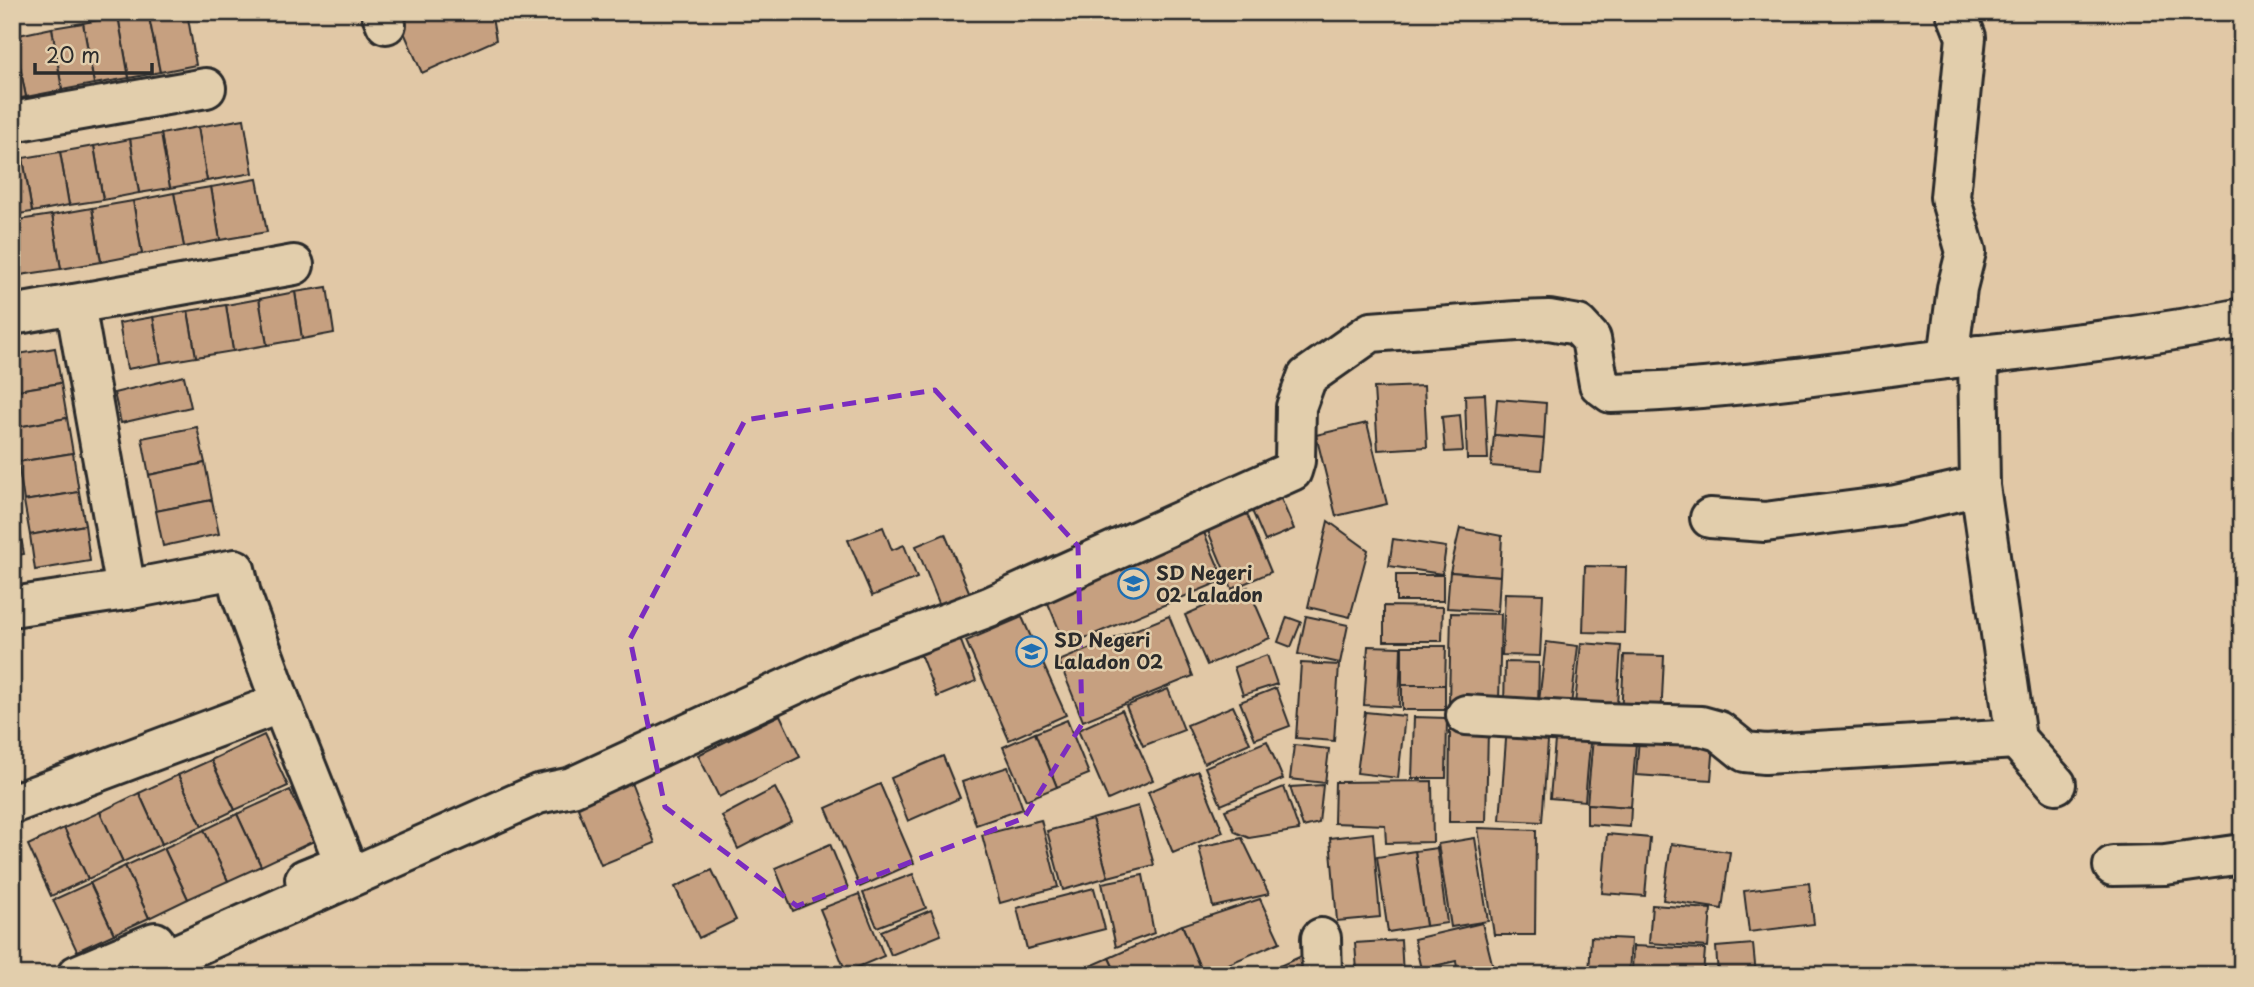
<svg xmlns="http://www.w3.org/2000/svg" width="2254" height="987" font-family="'Playpen Sans',sans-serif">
<rect width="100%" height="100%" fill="#e1c8a6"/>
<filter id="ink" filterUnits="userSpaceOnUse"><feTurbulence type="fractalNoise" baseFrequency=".0143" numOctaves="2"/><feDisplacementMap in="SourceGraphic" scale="14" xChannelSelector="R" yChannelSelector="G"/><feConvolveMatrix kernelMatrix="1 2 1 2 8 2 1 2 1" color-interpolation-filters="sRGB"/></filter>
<g filter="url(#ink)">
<!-- building -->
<g fill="#c6a080" stroke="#2b2b2b" stroke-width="2">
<polygon points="139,12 148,12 160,72 129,78 118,16"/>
<polygon points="148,12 187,12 196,65 160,72"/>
<polygon points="395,12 491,12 496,40 422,73"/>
<polygon points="118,16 129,78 94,84 83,23"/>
<polygon points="83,23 94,84 62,90 52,28"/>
<polygon points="52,28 62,90 26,97 14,36"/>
<polygon points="12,36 14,36 26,97 12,100"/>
<polygon points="244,119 253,173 207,181 198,127"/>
<polygon points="198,127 207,181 170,188 161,134"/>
<polygon points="161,134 170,188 139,193 130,139"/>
<polygon points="130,139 139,193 103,200 94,146"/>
<polygon points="94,146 103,200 69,205 60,152"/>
<polygon points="60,152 69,205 32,212 23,158"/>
<polygon points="23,158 32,212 12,215 12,160"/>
<polygon points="257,179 267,232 220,240 211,187"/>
<polygon points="211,187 220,240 184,247 174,193"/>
<polygon points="174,193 184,247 142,254 133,201"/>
<polygon points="133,201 142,254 101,262 92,208"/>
<polygon points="92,208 101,262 61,269 52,215"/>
<polygon points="52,215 61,269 20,275 12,221"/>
<polygon points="12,224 20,275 12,277"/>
<polygon points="327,287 334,333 302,339 295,292"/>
<polygon points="295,292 302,339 267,345 259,299"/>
<polygon points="259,299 267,345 233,351 226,305"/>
<polygon points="226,305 233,351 196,357 188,311"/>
<polygon points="188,311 196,357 161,363 153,317"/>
<polygon points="153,317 161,363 127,369 119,323"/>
<polygon points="55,348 61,383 12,391 12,355"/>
<polygon points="184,376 191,407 121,423 114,393"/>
<polygon points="61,383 67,418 12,428 12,391"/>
<polygon points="1424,386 1427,447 1378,450 1374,388"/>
<polygon points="1485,394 1488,459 1467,459 1465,395"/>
<polygon points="1497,399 1546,403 1544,439 1494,435"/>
<polygon points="1460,415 1463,451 1445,452 1442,417"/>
<polygon points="67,418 73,453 18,462 12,428"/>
<polygon points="1367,423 1387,504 1336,516 1316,435"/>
<polygon points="197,427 205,463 149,475 142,438"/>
<polygon points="1494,435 1544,439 1541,470 1491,466"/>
<polygon points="73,453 79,492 24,501 18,462"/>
<polygon points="205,463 212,500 156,511 149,475"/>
<polygon points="12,483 18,521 12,522"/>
<polygon points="1276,487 1294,529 1265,541 1247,499"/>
<polygon points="79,492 85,525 30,535 24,501"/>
<polygon points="212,500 219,534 163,546 156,511"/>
<polygon points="1242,502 1271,572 1232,589 1203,519"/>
<polygon points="18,521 24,554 12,556 12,522"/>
<polygon points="1328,521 1368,550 1350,617 1308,607"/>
<polygon points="1200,523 1224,580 1066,646 1042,589"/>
<polygon points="85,525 90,561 35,570 30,535"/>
<polygon points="883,527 892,550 904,545 917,578 872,596 848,540"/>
<polygon points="1460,528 1502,536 1500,576 1450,572"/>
<polygon points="945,534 973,601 943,613 916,546"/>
<polygon points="1393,539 1446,547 1442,574 1389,566"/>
<polygon points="1585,566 1626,567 1624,633 1583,632"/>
<polygon points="1450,572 1500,576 1498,611 1447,608"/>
<rect x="1396" y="575" width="47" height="26"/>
<polygon points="1248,587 1270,638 1207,665 1185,615"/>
<polygon points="1505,593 1543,594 1540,656 1502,655"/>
<polygon points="1384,606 1443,607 1442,641 1384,641"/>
<polygon points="1451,613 1501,614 1499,703 1449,703"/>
<polygon points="1169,616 1193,676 1083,721 1059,661"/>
<polygon points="1306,616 1348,625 1340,663 1298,654"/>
<polygon points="1022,617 1066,715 1009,740 966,641"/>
<polygon points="1287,617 1301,622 1291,647 1278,642"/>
<polygon points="956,628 976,681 937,697 916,643"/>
<polygon points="1546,642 1578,646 1570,714 1538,710"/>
<polygon points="1581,643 1621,646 1616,719 1574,715"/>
<polygon points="1368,646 1401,647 1399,707 1364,705"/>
<polygon points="1402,646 1446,646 1445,685 1402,685"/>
<polygon points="1267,655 1277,684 1243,695 1234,667"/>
<polygon points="1624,655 1664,656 1661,720 1621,718"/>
<polygon points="1505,662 1539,663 1538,706 1504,706"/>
<polygon points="1301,663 1339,665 1334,741 1296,738"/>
<rect x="1402" y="685" width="43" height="25"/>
<polygon points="1276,688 1290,726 1255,739 1240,702"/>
<polygon points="1168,689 1184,730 1143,746 1126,706"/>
<polygon points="1233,706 1250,743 1204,763 1187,725"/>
<polygon points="1122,710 1153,780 1108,800 1078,730"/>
<polygon points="1365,712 1405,716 1398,778 1357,773"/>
<polygon points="780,715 800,757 719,797 698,755"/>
<polygon points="1414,717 1447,718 1446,778 1412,778"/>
<polygon points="1067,720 1089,774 1057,787 1035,733"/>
<polygon points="1507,726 1549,728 1542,822 1500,820"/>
<polygon points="1640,726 1715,731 1711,780 1636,775"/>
<polygon points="1594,727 1637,730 1631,807 1587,804"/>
<polygon points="1450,729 1488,729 1486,822 1449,822"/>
<polygon points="1556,729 1591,732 1585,801 1550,798"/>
<polygon points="1035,733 1057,787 1026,800 1003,747"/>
<polygon points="264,735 288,786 235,810 211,760"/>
<polygon points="1267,741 1283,779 1221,805 1205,767"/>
<polygon points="1294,745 1329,749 1325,783 1290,779"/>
<polygon points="943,756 960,798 908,821 891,778"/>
<polygon points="211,760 235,810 202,826 178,775"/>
<polygon points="1008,767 1023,809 976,825 962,782"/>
<polygon points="1198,771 1223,832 1173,853 1148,792"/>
<polygon points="628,774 655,843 601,865 573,796"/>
<polygon points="178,775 202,826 162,844 139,793"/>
<polygon points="1432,781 1433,842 1386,843 1385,825 1334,823 1335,782"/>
<polygon points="880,784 914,863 860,887 826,808"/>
<polygon points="1323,785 1319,823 1303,827 1290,787"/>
<polygon points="1284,787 1299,830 1249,838 1235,832 1225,810"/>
<polygon points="775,788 792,821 738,849 722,816"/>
<polygon points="290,790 314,841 261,866 237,814"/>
<polygon points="139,793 162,844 123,862 100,812"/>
<polygon points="1587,804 1631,807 1630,827 1587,824"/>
<polygon points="1138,806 1154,865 1108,877 1092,819"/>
<polygon points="100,812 123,862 88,879 64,828"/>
<polygon points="237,814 261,866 228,881 204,830"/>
<polygon points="1092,819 1108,877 1063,890 1047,831"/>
<polygon points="1041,820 1058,887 1000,903 982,835"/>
<polygon points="64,828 88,879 51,896 28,845"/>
<polygon points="1478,828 1536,830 1535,935 1494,935"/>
<polygon points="204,830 228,881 188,899 164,848"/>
<polygon points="1373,833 1380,917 1337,921 1330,838"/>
<polygon points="1607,834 1650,838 1645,896 1602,893"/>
<polygon points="1242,838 1269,894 1213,907 1199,847"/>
<polygon points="1475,838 1488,921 1451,927 1438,844"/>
<polygon points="830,844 848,888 793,911 775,868"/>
<polygon points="1671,844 1730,852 1722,909 1663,900"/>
<polygon points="164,848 188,899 149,918 125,866"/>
<polygon points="1437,848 1447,923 1426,926 1415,851"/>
<polygon points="1415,851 1426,926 1388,932 1377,857"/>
<polygon points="125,866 149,918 114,934 90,883"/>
<polygon points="712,870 736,920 699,938 675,887"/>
<polygon points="913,874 926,908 877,927 863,893"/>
<polygon points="1143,875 1154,933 1116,947 1102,883"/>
<polygon points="90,883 114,934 77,951 53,900"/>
<polygon points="1809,883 1814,924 1749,932 1744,891"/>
<polygon points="1094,888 1105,929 1027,949 1017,908"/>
<polygon points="859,894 884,956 846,972 820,909"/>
<polygon points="1260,899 1280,942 1203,975 1182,925"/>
<polygon points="1652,905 1711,909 1708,947 1649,943"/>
<polygon points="931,910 941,935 891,955 881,931"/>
<polygon points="1482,923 1495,975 1458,975 1456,961 1421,969 1414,939"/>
<polygon points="1182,925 1203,975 1117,975 1109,958"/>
<polygon points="1591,937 1631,939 1629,975 1589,975"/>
<polygon points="1401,940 1403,975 1343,975 1343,971 1357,971 1355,943"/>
<polygon points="1753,944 1756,975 1718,975 1716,947"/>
<polygon points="1633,946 1705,949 1703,975 1632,975"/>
<polygon points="1306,954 1310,975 1260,975"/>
<polygon points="1109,958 1117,975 1070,975"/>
</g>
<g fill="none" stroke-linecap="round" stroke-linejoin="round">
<defs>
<g id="street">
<polyline points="381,12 386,24"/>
<polyline points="12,122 206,88"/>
<polyline points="75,304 126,590"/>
<polyline points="12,315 294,265"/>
<polyline points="1978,355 1980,486 2016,739 2056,784"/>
<polyline points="1948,359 1957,288 1966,252 1950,197 1966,37 1956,12"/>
<polyline points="1710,518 1765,522 1896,505 1980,486"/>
<polyline points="12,607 126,590 235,569 241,594 281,703 342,857 337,866 305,879"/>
<polyline points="1466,715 1603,723 1701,726 1719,731 1745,752 1765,754 2016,739"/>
<polyline points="12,804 281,703"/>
<polyline points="2113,866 2165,865 2242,854"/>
<polyline points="1321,938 1322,975"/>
<polyline points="77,975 155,942"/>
<path d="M130,975L538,794L572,787L848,660L989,607L1292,471L1295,461L1296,407L1307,377L1371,332L1517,321L1549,320L1578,325L1591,339L1599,384L1611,393C1715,391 1818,375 1922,362C2028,349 2136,339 2242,318"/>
</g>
</defs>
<!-- street casing -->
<use href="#street" stroke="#2b2b2b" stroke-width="44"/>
<!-- street -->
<use href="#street" stroke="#e2ceac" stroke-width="38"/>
</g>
</g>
<!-- marked area -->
<path fill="none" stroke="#7b2cbf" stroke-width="5" stroke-dasharray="14 9" stroke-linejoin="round" d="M935,390L1078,546L1082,724L1024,818L797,906L665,807L630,639L745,420Z"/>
<!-- icons -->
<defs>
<symbol id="school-ring" viewBox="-11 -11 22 22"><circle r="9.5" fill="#e2ceac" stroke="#1f6fb2" stroke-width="1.5"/><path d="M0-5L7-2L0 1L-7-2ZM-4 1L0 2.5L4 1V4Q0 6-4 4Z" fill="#1f6fb2"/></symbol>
</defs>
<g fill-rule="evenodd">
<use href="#school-ring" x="1116" y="566" width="35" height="35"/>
<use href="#school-ring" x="1014" y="634" width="35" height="35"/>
</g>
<g text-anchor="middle" stroke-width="5" stroke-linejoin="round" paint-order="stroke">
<!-- poi labels -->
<g font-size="19" font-weight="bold" fill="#2b2b2b" stroke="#e2ceac" text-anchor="start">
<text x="1156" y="580">SD Negeri<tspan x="1156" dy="22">02 Laladon</tspan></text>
<text x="1054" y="647">SD Negeri<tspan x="1054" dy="22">Laladon 02</tspan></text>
</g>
</g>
<!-- margin -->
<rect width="2254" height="987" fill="none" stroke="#e2ceac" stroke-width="42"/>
<rect x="21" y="21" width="2212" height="945" fill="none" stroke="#2b2b2b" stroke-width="2.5" filter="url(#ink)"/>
<!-- scale -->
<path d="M35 63v10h117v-10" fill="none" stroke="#2b2b2b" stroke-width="3.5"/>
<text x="46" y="63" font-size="21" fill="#2b2b2b" stroke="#e2ceac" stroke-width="5" paint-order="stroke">20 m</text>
</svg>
